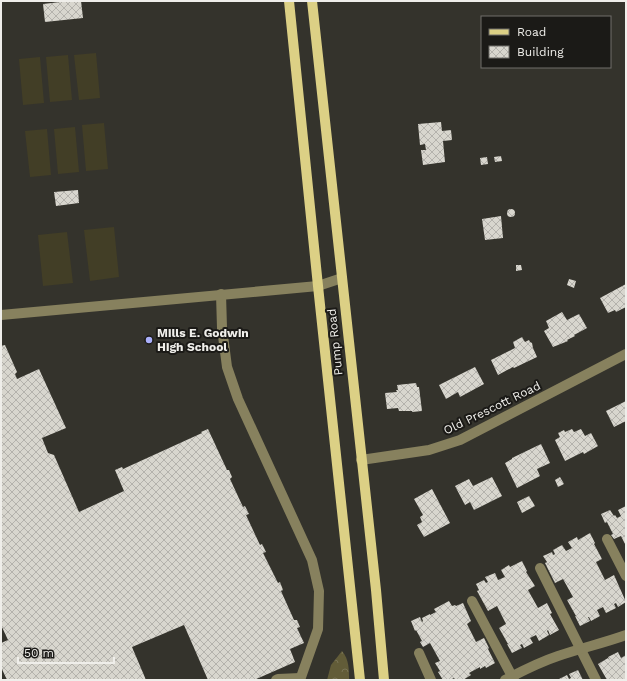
<svg xmlns="http://www.w3.org/2000/svg" width="627" height="681" font-family="'Work Sans',sans-serif">
<defs>
<pattern id="forest-crowns" width="20" height="18" patternUnits="userSpaceOnUse"><rect width="20" height="18" fill="#625c38"/><path d="M2 6a3 3 0 1 1 6 0M12 15a3 3 0 1 1 6 0" fill="none" stroke="#797455"/></pattern>
<pattern id="building-cross-hatch" width="8" height="8" patternUnits="userSpaceOnUse"><rect width="8" height="8" fill="#d8d6ce"/><path d="M0 0l8 8M0 8l8-8" fill="none" stroke="#b4b2ac"/></pattern>
</defs>
<rect width="100%" height="100%" fill="#34332c"/>
<!-- grass -->
<g fill="#423e26">
<polygon points="96,53 100,98 79,100 74,55"/>
<polygon points="68,55 72,100 50,102 46,57"/>
<polygon points="40,57 44,103 23,105 19,59"/>
<polygon points="104,123 108,169 86,171 82,125"/>
<polygon points="75,127 79,172 58,174 54,129"/>
<polygon points="47,129 51,175 30,177 25,131"/>
<polygon points="114,227 119,277 90,281 84,230"/>
<polygon points="67,232 73,283 43,286 38,235"/>
</g>
<!-- forest -->
<path fill="url(#forest-crowns)" d="M342,651C349,659 349,670 349,680H327L331,665Z"/>
<!-- building -->
<g fill="url(#building-cross-hatch)">
<polygon points="69,1 81,1 83,18 45,22 43,4"/>
<polygon points="441,122 442,131 451,130 452,140 443,141 445,162 423,165 421,150 426,150 425,144 420,145 418,124"/>
<polygon points="501,156 502,161 495,162 494,157"/>
<polygon points="487,157 488,164 481,165 480,158"/>
<polygon points="78,190 79,203 56,206 54,192"/>
<circle cx="511" cy="213" r="4"/>
<polygon points="501,216 503,238 485,240 482,219"/>
<polygon points="516,265 521,265 522,270 516,271"/>
<polygon points="569,279 576,281 574,288 567,285"/>
<polygon points="626,284 626,307 616,312 615,310 608,313 600,298"/>
<polygon points="562,312 567,320 579,314 587,328 574,335 575,336 567,340 568,341 553,347 544,331 549,328 546,321"/>
<polygon points="522,337 525,342 529,340 530,342 532,343 533,348 537,357 514,368 513,367 498,375 491,360 515,348 513,342"/>
<polygon points="5,345 17,372 15,374 17,379 39,369 66,428 42,438 48,453 54,455 79,512 124,491 115,470 122,467 123,469 202,433 201,432 208,429 227,470 229,470 232,477 230,479 243,507 245,506 249,514 246,515 260,545 262,544 266,552 263,553 278,583 280,582 283,590 281,591 294,620 297,620 300,627 297,628 304,643 290,649 295,662 254,680 208,680 184,625 132,647 146,680 7,680 1,667 1,643 8,640 1,625 1,346"/>
<polygon points="475,367 484,384 460,397 458,392 446,399 439,385"/>
<polygon points="416,383 417,387 419,387 422,411 412,412 412,411 399,411 398,408 387,409 385,393 397,392 396,390 398,390 397,385"/>
<polygon points="626,401 626,421 614,427 606,411"/>
<polygon points="572,429 574,432 581,429 585,436 591,433 598,446 584,454 583,452 565,461 555,440 560,437 558,433 564,430 565,432"/>
<polygon points="541,444 550,463 537,469 540,476 517,488 505,463 512,459 512,458"/>
<polygon points="492,477 502,496 474,510 470,502 465,505 455,486 469,479 473,486"/>
<polygon points="560,477 564,484 558,487 555,480"/>
<polygon points="432,489 450,523 424,537 417,525 422,522 420,517 423,515 414,499"/>
<polygon points="529,496 535,506 522,513 517,502"/>
<polygon points="626,506 626,546 621,536 614,539 611,535 613,534 607,522 605,523 601,514 610,510 614,516 615,515 617,518 621,516 618,510"/>
<polygon points="590,533 595,543 594,544 602,559 596,562 605,580 614,575 626,602 618,607 616,603 614,604 616,608 606,613 603,607 597,610 600,616 591,621 589,617 588,617 590,621 580,626 575,616 576,616 567,600 573,597 563,579 555,583 545,563 547,562 543,556 552,552 553,555 555,554 553,550 562,545 566,551 572,548 568,542 577,537 578,540"/>
<polygon points="522,561 527,571 526,572 535,586 528,590 538,608 547,603 552,613 550,614 559,630 550,635 548,630 547,631 549,635 539,641 536,635 530,638 533,643 524,648 522,644 520,645 522,648 512,653 507,644 508,644 499,628 506,624 497,606 488,611 477,591 479,590 476,584 484,580 486,583 488,582 485,577 495,573 498,580 505,577 501,570 509,565 510,567"/>
<polygon points="449,601 452,606 455,605 456,606 463,603 471,621 467,624 476,642 484,638 489,648 488,649 495,663 486,668 485,666 480,669 480,667 469,673 471,675 463,680 455,680 454,678 450,680 443,680 438,672 440,671 435,663 440,661 430,643 423,647 420,642 422,641 416,630 415,631 411,621 420,617 422,622 423,621 422,618 430,614 430,615 436,612 434,609"/>
<polygon points="618,652 621,658 626,655 626,680 607,680 598,664 608,658 610,661 608,657"/>
<polygon points="578,670 583,680 557,680 567,675 569,679 571,678 569,674"/>
</g>
<g fill="none" stroke-linecap="round" stroke-linejoin="round">
<!-- minor -->
<g stroke="#87815e" stroke-width="10">
<polyline points="221,294 222,328 227,367 238,399 312,560 319,591 318,629 300,680"/>
<polyline points="1,315 318,286 342,278"/>
<polyline points="361,460 429,450 460,440 626,354"/>
<polyline points="607,539 626,576"/>
<polyline points="540,568 596,680"/>
<polyline points="472,601 514,680"/>
<polyline points="419,653 431,680"/>
<polyline points="276,680 278,679 300,678"/>
<path d="M505,680C522,671 540,662 558,656C581,648 604,643 626,635"/>
</g>
<!-- major -->
<g stroke="#dcd085" stroke-width="10">
<polyline points="289,1 318,286 360,680"/>
<polyline points="312,1 376,590 384,680"/>
</g>
</g>
<!-- markers -->
<circle fill="#aab0fb" stroke="#1b1a17" stroke-width="1.5" cx="149" cy="340" r="4"/>
<g text-anchor="middle" stroke-width="4" stroke-linejoin="round" paint-order="stroke">
<!-- poi labels -->
<g font-size="12" font-weight="bold" fill="#efeeea" stroke="#1b1a17" text-anchor="start">
<text x="157" y="337">Mills E. Godwin<tspan x="157" dy="14">High School</tspan></text>
</g>
<!-- street labels -->
<g font-size="12" fill="#efeeea" stroke="#1b1a17">
<text transform="translate(335 342) rotate(-96)" y="4">Pump Road</text>
<text transform="translate(492 408) rotate(-26)" y="4">Old Prescott Road</text>
</g>
</g>
<!-- border -->
<rect width="627" height="681" fill="none" stroke="#efeeea" stroke-width="4"/>
<!-- legend -->
<rect x="481" y="16" width="130" height="52" fill="#1b1a17" stroke="#706f6b"/>
<rect x="489" y="29" width="20" height="6" fill="#dcd085" stroke="#706f6b"/>
<text x="517" y="36" font-size="12" fill="#efeeea">Road</text>
<rect x="489" y="46" width="20" height="12" fill="url(#building-cross-hatch)" stroke="#706f6b"/>
<text x="517" y="56" font-size="12" fill="#efeeea">Building</text>
<!-- scale -->
<path d="M18 657v6h96v-6" fill="none" stroke="#efeeea" stroke-width="2"/>
<text x="24" y="657" font-size="12" fill="#efeeea" stroke="#1b1a17" stroke-width="3" paint-order="stroke">50 m</text>
</svg>
